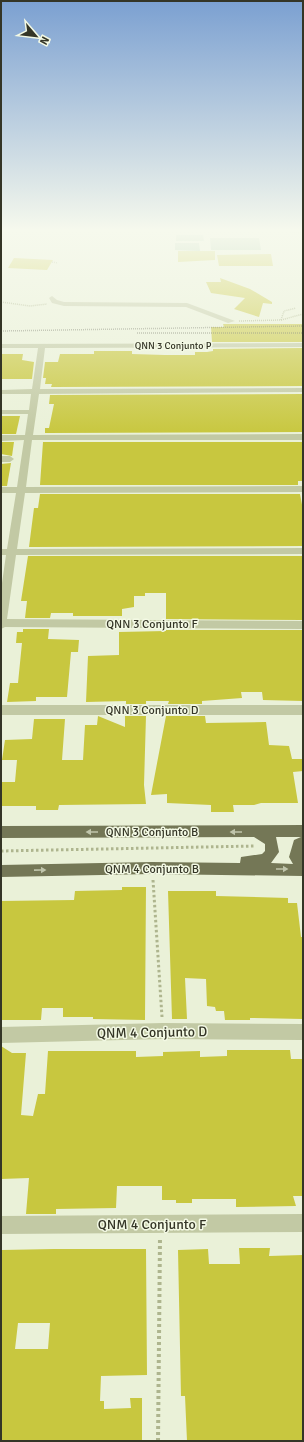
<svg xmlns="http://www.w3.org/2000/svg" width="304" height="1442" font-family="Signika,sans-serif">
<rect width="100%" height="100%" fill="#eaf1d8"/>
<!-- green -->
<g fill="#98c09c">
<polygon points="176,235 203,235 204,241 176,241"/>
<polygon points="210,238 259,238 261,250 211,250"/>
<polygon points="175,243 199,243 200,251 175,250"/>
</g>
<!-- building -->
<g fill="#c8c73f" fill-rule="evenodd">
<polygon points="178,251 215,251 215,260 178,262"/>
<polygon points="271,254 273,266 219,266 217,255"/>
<polygon points="14,258 53,260 47,270 8,268"/>
<polygon points="220,278 250,289 272,302 272,304 263,303 259,317 234,309 245,298 211,293 206,282 221,282"/>
<polygon points="223,324 303,324 303,342 212,342 211,327 224,327"/>
<polygon points="303,348 303,386 51,387 52,384 45,384 46,378 43,378 45,362 58,362 60,354 94,354 94,351 132,351 132,354 165,355 195,355 195,352 207,352 213,351 213,349"/>
<polygon points="1,354 23,354 22,360 34,362 32,379 1,379"/>
<polygon points="303,394 303,432 45,433 45,428 49,428 54,404 49,404 50,395"/>
<polygon points="1,416 20,416 16,434 1,434"/>
<polygon points="1,442 14,442 12,456 1,454"/>
<polygon points="43,442 303,442 303,481 298,481 298,485 40,485"/>
<polygon points="11,463 7,486 1,486 1,464"/>
<polygon points="40,494 300,494 303,510 303,546 29,547 34,508 38,508"/>
<polygon points="28,556 303,556 303,620 166,619 166,593 145,593 145,596 134,596 134,607 122,609 122,616 73,616 73,613 51,613 50,618 25,618 27,601 21,601"/>
<polygon points="23,629 49,629 48,639 79,640 78,652 71,652 67,697 36,697 36,701 7,702 10,683 18,683 22,643 16,643 17,632 23,632"/>
<polygon points="166,630 303,630 303,701 263,700 262,692 241,692 242,698 202,701 202,704 168,704 169,701 146,701 146,704 126,704 126,701 86,702 88,656 119,655 119,632 166,631"/>
<polygon points="98,716 125,727 125,716 146,716 144,785 146,804 59,805 58,810 36,810 36,806 1,806 1,782 15,782 17,760 2,760 5,740 32,739 34,719 65,719 62,760 83,760 85,725 97,725"/>
<polygon points="166,716 205,716 206,723 266,722 269,745 289,746 292,759 303,759 303,771 293,772 298,803 261,803 254,805 233,805 234,812 211,812 211,805 167,803 167,794 151,795"/>
<polygon points="122,887 146,887 145,1020 93,1019 93,1017 63,1017 63,1008 42,1008 41,1020 1,1020 1,901 74,900 75,891 122,890"/>
<polygon points="168,891 216,891 216,896 288,898 288,903 297,903 301,937 303,937 303,1019 250,1018 250,1020 225,1020 224,1011 216,1011 215,1007 207,1006 206,979 185,978 187,1019 172,1019"/>
<polygon points="1,1046 12,1053 26,1053 21,1115 33,1116 38,1094 45,1094 48,1051 136,1051 136,1057 163,1056 163,1052 200,1051 200,1057 227,1056 227,1050 290,1050 291,1059 303,1059 303,1196 293,1196 296,1206 236,1207 236,1199 192,1199 192,1203 176,1203 176,1200 162,1200 162,1186 117,1186 116,1208 56,1209 56,1214 26,1214 29,1178 1,1179"/>
<polygon points="239,1248 270,1248 269,1256 303,1255 303,1441 187,1441 185,1396 181,1396 178,1250 208,1249 209,1264 240,1264"/>
<path d="M54,1249H146L147,1375L101,1376L100,1401H104V1409L131,1408L130,1398H142V1441H1L2,1250ZM18,1323H50L48,1349H15Z"/>
</g>
<g fill="none" stroke-linecap="round" stroke-linejoin="round">
<!-- path-far2 -->
<g stroke="#aeb58e" stroke-width="1.5" stroke-dasharray="1 1" stroke-linecap="butt">
<polyline points="290,232 303,233"/>
<polyline points="52,262 58,263"/>
<polyline points="1,302 30,306 47,304"/>
<polyline points="281,320 303,314"/>
<polyline points="239,321 281,320 284,311 296,308"/>
</g>
<!-- path-far1 -->
<g stroke="#aeb58e" stroke-width="3" stroke-dasharray="2.5 2.5" stroke-linecap="butt">
<polyline points="1,851 255,846"/>
<polyline points="153,880 162,1017"/>
</g>
<!-- path -->
<polyline stroke="#aeb58e" stroke-width="4" stroke-dasharray="3 3" stroke-linecap="butt" points="158,1441 160,1238"/>
<!-- minor -->
<g fill="#c2c9a4" fill-rule="evenodd">
<polygon points="52,296 57,300 64,302 187,303 235,321 228,323 186,307 64,306 52,303 49,298"/>
<polygon points="303,343 303,347 45,348 40,389 303,388 303,392 39,394 33,435 303,434 303,440 32,440 26,487 303,486 303,492 25,493 17,549 303,548 303,554 16,555 7,619 303,621 303,629 5,627 1,629 1,590 6,555 1,555 1,549 7,549 16,493 1,493 1,487 17,487 24,440 1,441 1,435 25,435 28,414 1,414 1,410 29,410 31,394 1,394 1,390 32,389 38,348 1,348 1,344"/>
<polygon points="1,456 10,456 14,459 10,462 1,462"/>
<rect x="1" y="705" width="302" height="10"/>
<polygon points="163,1023 303,1024 303,1040 163,1039 1,1043 1,1027"/>
<polygon points="303,1214 303,1232 1,1234 1,1216"/>
</g>
<!-- major -->
<path fill="#747756" fill-rule="evenodd" d="M303,825V876L152,874L1,877V865L152,862L240,863L241,857L262,854L265,851V844L254,837L1,838V826ZM276,837H301L294,840L289,857L293,864L271,863L279,852Z"/>
<!-- rail -->
<g stroke="#343526" stroke-width="1.5" stroke-dasharray="0.5 1.5" stroke-linecap="butt">
<polyline points="1,331 303,326"/>
<polyline points="137,333 303,333"/>
</g>
</g>
<!-- one-way arrows -->
<defs><path id="oneway-solid" d="M-6-.8H1V-3.2L6.5 0L1 3.2V.8H-6Z"/></defs>
<g fill="#c0c5ab">
<use href="#oneway-solid" transform="translate(92 832) rotate(-180)"/>
<use href="#oneway-solid" transform="translate(236 832) rotate(-180)"/>
<use href="#oneway-solid" transform="translate(282 869)"/>
<use href="#oneway-solid" transform="translate(40 870) rotate(-1)"/>
</g>
<!-- sky -->
<linearGradient id="sky" x2="0" y2="1"><stop stop-color="#7ba0d1"/><stop offset="0.53" stop-color="#f6f9ed"/><stop offset="1" stop-color="#f6f9ed" stop-opacity="0"/></linearGradient>
<rect width="304" height="434" fill="url(#sky)"/>
<g text-anchor="middle" stroke-width="3" stroke-linejoin="round" paint-order="stroke">
<!-- far-street labels -->
<g font-size="10" fill="#343526" stroke="#f3f9e4">
<text x="173" y="349">QNN 3 Conjunto P</text>
</g>
<!-- street labels -->
<g font-size="12" fill="#343526" stroke="#f3f9e4">
<text x="152" y="628">QNN 3 Conjunto F</text>
<text x="152" y="714">QNN 3 Conjunto D</text>
<text x="152" y="836">QNN 3 Conjunto B</text>
<text x="152" y="873">QNM 4 Conjunto B</text>
</g>
<!-- near-street labels -->
<g font-size="14" fill="#343526" stroke="#f3f9e4">
<text transform="translate(152 1032) rotate(-1)" y="5">QNM 4 Conjunto D</text>
<text x="152" y="1229">QNM 4 Conjunto F</text>
</g>
</g>
<!-- border -->
<rect width="304" height="1442" fill="none" stroke="#343526" stroke-width="4"/>
<!-- north arrow -->
<g transform="translate(36 36) rotate(118)" stroke="#f3f9e4" stroke-width="3" paint-order="stroke">
<path d="M0-3L7 15L0 10L-7 15Z" fill="#343526"/>
<text y="-6" font-size="11" font-weight="bold" text-anchor="middle" fill="#343526">N</text>
</g>
</svg>
